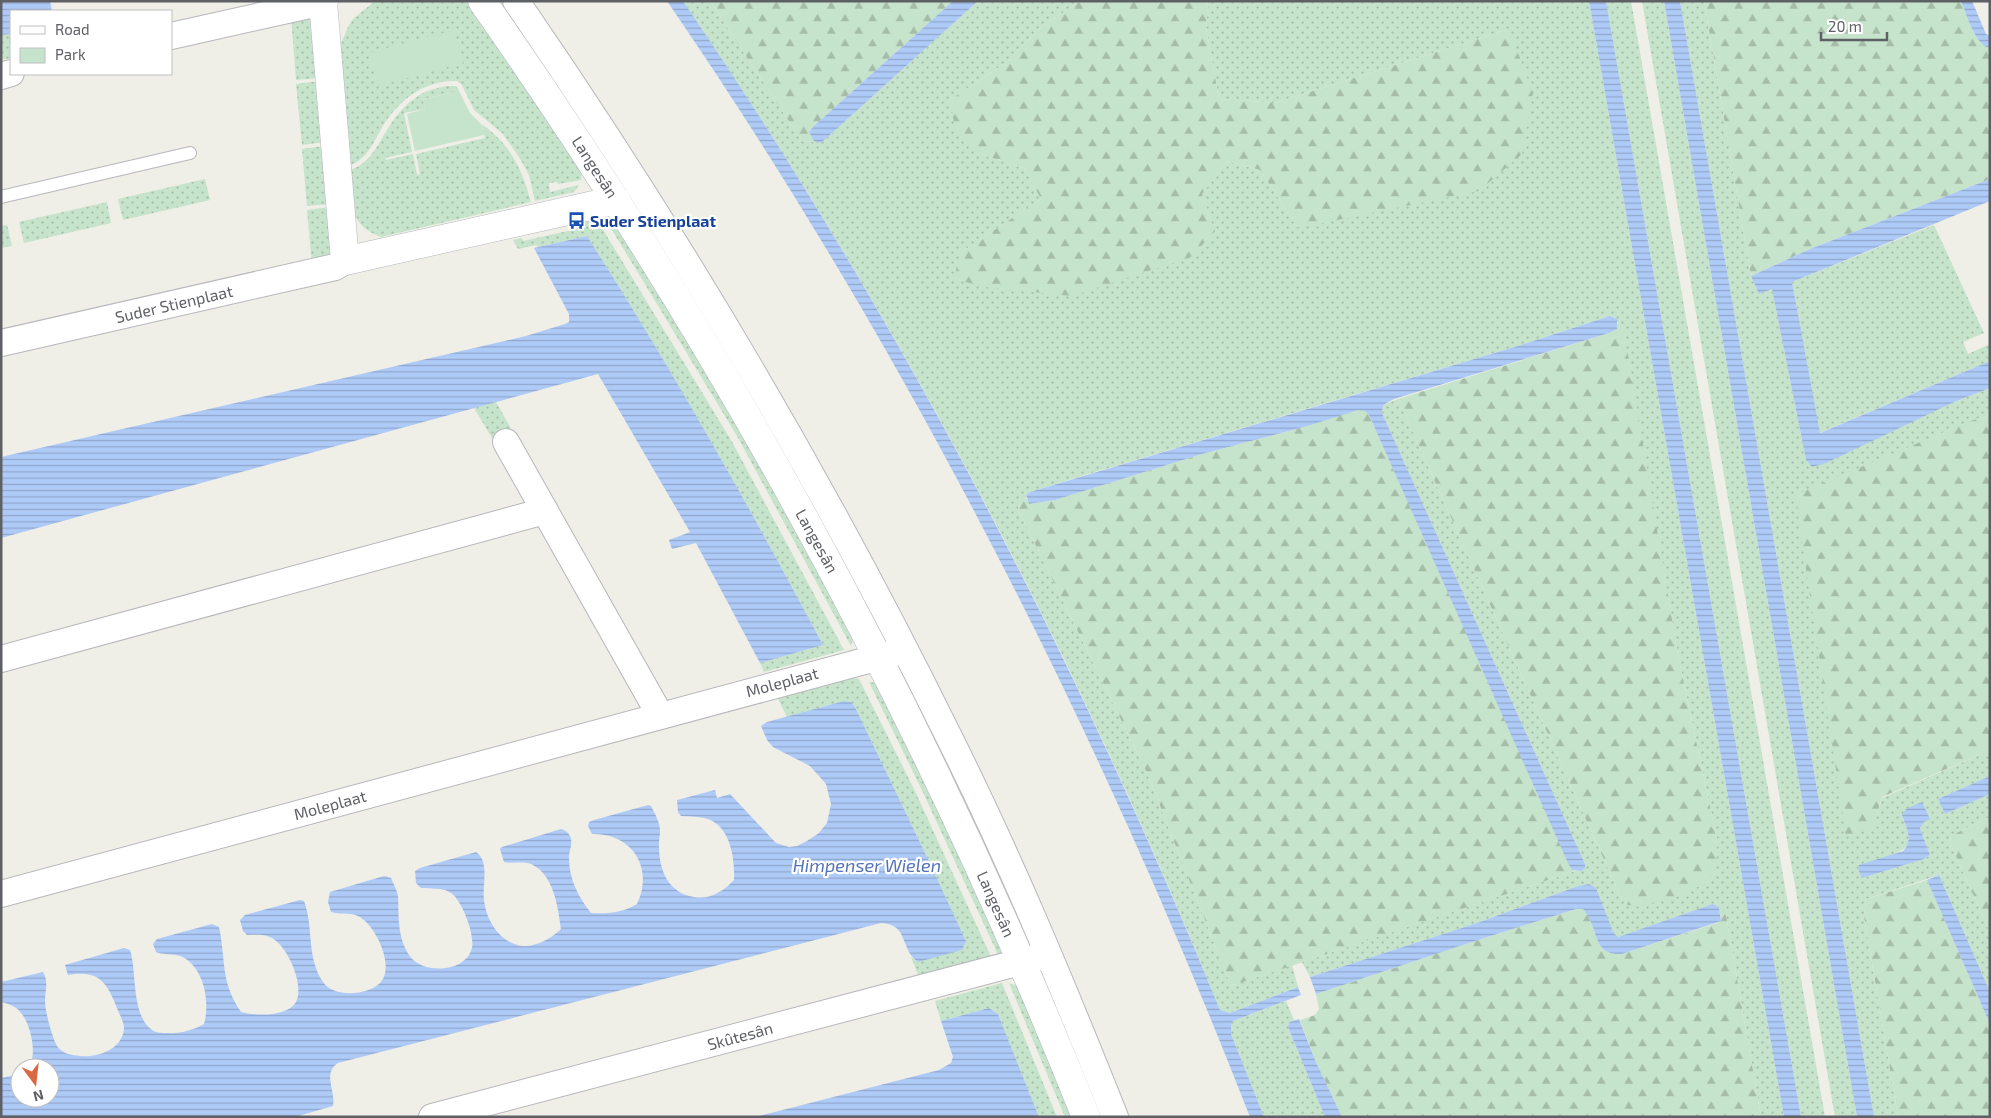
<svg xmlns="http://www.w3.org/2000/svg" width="1991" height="1118" font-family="'Exo 2',sans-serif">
<defs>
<pattern id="grass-dots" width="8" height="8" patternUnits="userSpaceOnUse" patternTransform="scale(1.25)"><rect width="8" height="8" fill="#c6e4cb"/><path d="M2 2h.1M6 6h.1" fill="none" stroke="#a4bca8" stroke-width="1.8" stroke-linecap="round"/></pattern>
<pattern id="forest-firs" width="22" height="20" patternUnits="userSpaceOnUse" patternTransform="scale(1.25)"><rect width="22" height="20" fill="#c6e4cb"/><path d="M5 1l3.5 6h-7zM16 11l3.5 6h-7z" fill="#a4bca8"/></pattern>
<pattern id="water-rules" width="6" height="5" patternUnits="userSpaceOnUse" patternTransform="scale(1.25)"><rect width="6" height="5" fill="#aecaf7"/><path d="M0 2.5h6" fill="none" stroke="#91a7cc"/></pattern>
</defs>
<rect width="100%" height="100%" fill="#efeee7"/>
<!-- grass -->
<g fill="url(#grass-dots)" fill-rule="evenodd">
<path d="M375,1H470L582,169L581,180L558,184L557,182L549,183L550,192L579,185L574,192L535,201L529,175L519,157L503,134L474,110L462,85L457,81C426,80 401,98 384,124C374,140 368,161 347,166L340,46L348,27L353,19Z"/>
<path d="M683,1H710L802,141L821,143L978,1H1081L1040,28L1007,62L950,100L983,155L1024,168L1041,199L960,253L1214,232L1202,194L1227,161L1260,170L1298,228L1509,29L1275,103L1219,99L1206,28L1208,1H1589L1784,1117H1761L1726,915L1714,905L1618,937L1613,932L1589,884L1578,886L1477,923L1310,977L1302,962L1575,871H1581L1585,864L1382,413L1383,405L1398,399L1622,900L1717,840L1677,650L1622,325L1617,319L1610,316L1521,345L1075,478L1030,492L1026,495V498L1019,501L1018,509L1147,773L1231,986L1292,965L1298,987L1230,1013L1220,1010C1077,656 898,316 683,1Z"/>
<polygon points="1606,1 1631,1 1825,1117 1801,1117"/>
<polygon points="1642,1 1664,1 1857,1117 1835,1117"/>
<path d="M1680,1H1704L1751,276L1759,294L1772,288L1806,460L1990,388V415L1970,421L1873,828L1882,798L1990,750V776L1938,799L1945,814L1990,794V817L1950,836L1951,845L1990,932V992L1939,875L1866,899L1864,916L1898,1117H1874ZM1902,815L1924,822L1920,827L1930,855L1924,859L1862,878L1860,865C1870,862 1908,853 1909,842C1910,834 1904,823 1902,815Z"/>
<polygon points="311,13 319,78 296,80 291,16"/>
<polygon points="11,34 11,58 1,60 1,35"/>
<polygon points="319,81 325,142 302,145 296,84"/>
<path d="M447,86H456L459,91L423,99L425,109L404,113L412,152L385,158L386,160L413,154L417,175L420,174L416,154L485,138L481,124C510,143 522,169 531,202L381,237C348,225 351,200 347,171C370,165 377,145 389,127C396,115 406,104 418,96C426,90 437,88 447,86Z"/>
<polygon points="325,146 330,204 307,206 302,149"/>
<polygon points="205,179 210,200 123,220 118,199"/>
<polygon points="107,202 111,223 24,243 19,222"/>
<polygon points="330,207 334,258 312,265 307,210"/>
<path d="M594,215L731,440L844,650L764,672L760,663L823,645C749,506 672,369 587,236L538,247L536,245L518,249L513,240L522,238L523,241L577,229L575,218Z"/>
<polygon points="606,217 610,217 735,415 853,640 851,646 737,436 606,220"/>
<polygon points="7,225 12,246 1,248 1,226"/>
<polygon points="1934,225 1984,333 1963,342 1968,354 1990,344 1990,361 1819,433 1792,282"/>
<polygon points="496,402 513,432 495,443 474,408"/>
<polygon points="900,667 1036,944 1030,951 898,668"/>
<polygon points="835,675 859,679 914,789 993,961 921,982 911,957 918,962 966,941 926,855 855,707 851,702 844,701 787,717 777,697"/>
<polygon points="869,682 881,683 1003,953 1000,959 920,786"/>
<polygon points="1002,983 1057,1117 1039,1117 998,1014 989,1008 941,1021 935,1001"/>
<polygon points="1009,983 1018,986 1076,1117 1065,1117"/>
<polygon points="1286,1001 1294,1020 1289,1022 1288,1027 1325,1117 1264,1117 1231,1034 1231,1025 1233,1021"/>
</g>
<!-- forest -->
<g fill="url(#forest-firs)">
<polygon points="710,1 953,1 815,125 814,141 821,143 802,141"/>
<polygon points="1081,1 1208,1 1206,28 1219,99 1275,103 1509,29 1533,93 1522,154 1479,191 1298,228 1260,170 1227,161 1202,194 1215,231 1191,257 1072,296 985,287 954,279 960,253 1041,199 1024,168 983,155 955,128 950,100 1007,62 1040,28"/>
<path d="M1704,1H1961C1966,13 1976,47 1990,48V179L1810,249L1751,276Z"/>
<polygon points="1617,319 1622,325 1630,365 1677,650 1717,840 1716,872 1704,884 1679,896 1639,906 1628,905 1622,900 1398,399 1609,333 1618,323"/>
<polygon points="1358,409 1365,411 1369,415 1572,870 1575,871 1231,986 1147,773 1018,509 1019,501 1026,498 1030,504 1055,500 1202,454 1311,425"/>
<polygon points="1990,415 1990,750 1882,797 1873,828 1846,837 1795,495 1970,421"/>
<polygon points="1990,817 1990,932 1951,845 1950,836"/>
<polygon points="1927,880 1990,1024 1990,1117 1898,1117 1864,916 1866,899"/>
<path d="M1719,908L1726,915L1761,1117H1342L1315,1060L1300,1020L1315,1015L1319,1009L1316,994L1478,940L1576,909H1583C1600,928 1591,956 1622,954L1717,923L1721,920Z"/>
</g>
<!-- park -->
<g fill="#c6e4cb">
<polygon points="454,30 463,63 378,86 368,53"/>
<polygon points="459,91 470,113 481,124 484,135 415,151 407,114 425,109 423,99"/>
</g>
<!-- water -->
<g fill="url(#water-rules)">
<polygon points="1,1 50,1 52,11 11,11 11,34 1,35"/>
<path d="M667,1H683C898,316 1076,657 1220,1010L1230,1013L1298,987L1301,995L1233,1021L1231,1025V1034L1264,1117H1250C1097,725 905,348 667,1Z"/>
<polygon points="953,1 978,1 821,143 814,141 809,132 815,125"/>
<polygon points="1589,1 1606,1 1801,1117 1784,1117"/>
<polygon points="1664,1 1680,1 1874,1117 1857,1117"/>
<path d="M1961,1H1972L1986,34L1990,36V48C1976,47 1966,13 1961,1Z"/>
<polygon points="1990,179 1990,201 1792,282 1820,433 1990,361 1990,388 1954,402 1826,463 1812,467 1806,460 1772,289 1759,294 1751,276 1810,249"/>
<path d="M587,236C672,369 749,506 823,645L760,663L696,543L672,549L669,540L690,532L598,374L1,538V457L526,336L565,324L569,322V314L534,248Z"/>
<polygon points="1610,316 1617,319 1617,329 1609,333 1394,399 1383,405 1382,413 1585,864 1585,868 1581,871 1572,870 1568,863 1369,415 1365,411 1358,410 1311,425 1202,454 1055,500 1029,504 1026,495 1030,492 1521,345"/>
<path d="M844,701L851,702L855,707L926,855L966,941L962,950L918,962C900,950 909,924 881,923L338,1063C322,1074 336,1090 333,1106L295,1117H1V1078L20,1074V1098H50V1068H28C38,1057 31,1024 21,1013C16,1006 9,1004 1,1002V982L43,972C49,982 45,991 45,1001C45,1011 52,1037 57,1046C62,1054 72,1055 80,1056C98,1058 123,1049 124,1028C124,1021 117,1010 115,1003C111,994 107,984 98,978C90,973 78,973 68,975L65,965L124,948L130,950C137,971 131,1015 152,1030C156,1033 162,1033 167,1033C179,1034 194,1030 204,1024C210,1004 205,972 186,959C176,952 166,956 156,952L153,944L157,939L212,924L219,927C226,960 220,981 241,1012C255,1016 288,1017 296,1002C305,985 287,944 270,937C263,934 254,935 247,935L243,931L240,920L245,915L300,900L304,901C314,928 306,957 323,982C333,998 369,996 381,982C395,965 375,924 358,916C349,912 340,915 331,912L328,902L330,892L384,876L391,878C393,883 397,890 398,896C399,917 397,936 409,955C422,975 466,973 472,948C475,935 462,900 451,893C442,887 431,889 421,888L416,883L415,871L420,868L476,852C490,862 482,885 484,900C486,921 501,944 523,946C536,947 552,938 561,929C558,908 554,874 531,864C523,861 513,864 504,862L500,849L502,847L561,829C565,830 568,832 570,836C573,842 570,848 569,855C568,877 578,897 591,913C608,914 622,913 637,904C654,869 633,833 592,834L588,826L589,822L594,820L648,805L651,806C655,814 660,822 660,831C660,835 659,839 659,842C658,868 667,893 694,897C710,900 724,891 734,880C735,860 731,827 708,819C699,816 690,817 681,816L678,812L677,800L715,790L717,798L730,794L776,843L789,847L797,846L807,841L819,833L827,823L831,804L826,784L810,766L773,747L767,740L761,726L767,722Z"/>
<polygon points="1990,776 1990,794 1945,814 1938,799"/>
<path d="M1922,802L1930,819L1924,822L1920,828L1930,855L1924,859L1862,878L1858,869L1859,865L1903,851C1914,840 1906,828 1902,815L1906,809Z"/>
<polygon points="1939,875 1990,992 1990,1024 1927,880"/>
<path d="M1589,884L1596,888L1613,932L1618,937L1713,904L1719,908L1721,921L1622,954C1591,956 1600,928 1583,909H1576L1478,940L1316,994L1310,977L1477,923L1578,886Z"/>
<polygon points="989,1008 998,1014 1039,1117 755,1117 939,1070 951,1063 953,1057 941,1021"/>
<polygon points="1299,1019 1315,1060 1342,1117 1325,1117 1288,1027 1289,1022"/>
</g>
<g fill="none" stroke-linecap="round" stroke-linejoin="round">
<defs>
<polyline id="lane" points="1,197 190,153"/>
<g id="street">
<path d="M516,1C678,236 823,481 949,737C1011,861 1064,989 1115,1117"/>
<polyline points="171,36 323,2"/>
<polyline points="1,76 11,73"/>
<polyline points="1,343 335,267 345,261"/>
<polyline points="506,442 660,715"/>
<polyline points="1,659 545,511"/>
<polyline points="1,894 898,652"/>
<polyline points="432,1117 1043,956"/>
</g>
<g id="secondary">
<polyline points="324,1 323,2 345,261 616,200"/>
<path d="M482,1C726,348 929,723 1086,1117"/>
</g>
</defs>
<!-- lane casing -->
<use href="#lane" stroke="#b7b7bc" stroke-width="14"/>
<!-- street casing -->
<use href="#street" stroke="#b7b7bc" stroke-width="28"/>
<!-- secondary casing -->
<use href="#secondary" stroke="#b5b7bc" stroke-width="29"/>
<!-- lane -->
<use href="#lane" stroke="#fff" stroke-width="12"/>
<!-- street -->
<use href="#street" stroke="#fff" stroke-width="26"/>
<!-- secondary -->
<use href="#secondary" stroke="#fff" stroke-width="28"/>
</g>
<!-- icons -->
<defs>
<symbol id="bus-bare" viewBox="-9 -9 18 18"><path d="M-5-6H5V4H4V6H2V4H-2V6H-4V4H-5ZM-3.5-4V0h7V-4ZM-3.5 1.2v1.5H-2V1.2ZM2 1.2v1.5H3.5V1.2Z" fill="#1a4fb4" stroke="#fff" stroke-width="2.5" paint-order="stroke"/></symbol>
</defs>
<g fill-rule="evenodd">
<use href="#bus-bare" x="564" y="208" width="25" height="25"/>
</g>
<g text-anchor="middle" stroke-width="4.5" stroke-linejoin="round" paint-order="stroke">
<!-- street labels -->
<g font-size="16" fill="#5e6065" stroke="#fff">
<text transform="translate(595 167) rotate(57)" y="6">Langesân</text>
<text transform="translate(174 304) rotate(-13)" y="6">Suder Stienplaat</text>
<text transform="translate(817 541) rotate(61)" y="6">Langesân</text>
<text transform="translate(782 682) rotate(-15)" y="6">Moleplaat</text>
<text transform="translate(330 805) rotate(-15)" y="6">Moleplaat</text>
<text transform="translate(996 904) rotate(66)" y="6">Langesân</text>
<text transform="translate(740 1036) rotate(-15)" y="6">Skûtesân</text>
</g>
<!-- transit labels -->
<g font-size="16" font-weight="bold" fill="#164399" stroke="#fff" text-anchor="start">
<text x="590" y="227">Suder Stienplaat</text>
</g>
<!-- water labels -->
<g font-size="18" font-style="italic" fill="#5272b9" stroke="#fff">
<text x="867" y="872">Himpenser Wielen</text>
</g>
</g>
<!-- border -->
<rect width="1991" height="1118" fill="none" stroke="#5e6065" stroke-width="5"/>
<!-- legend -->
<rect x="10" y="10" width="162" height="65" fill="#ffffff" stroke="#bfbfc1"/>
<rect x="20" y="26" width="25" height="8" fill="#ffffff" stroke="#bfbfc1"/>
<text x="55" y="35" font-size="15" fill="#5e6065">Road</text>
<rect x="20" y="48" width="25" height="15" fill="#c6e4cb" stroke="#bfbfc1"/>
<text x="55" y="60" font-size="15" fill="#5e6065">Park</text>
<!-- north arrow -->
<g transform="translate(35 1083) rotate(165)"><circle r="24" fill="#ffffff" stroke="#bfbfc1"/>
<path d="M0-4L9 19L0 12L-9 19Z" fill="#d96942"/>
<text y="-8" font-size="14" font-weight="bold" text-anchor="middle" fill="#5e6065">N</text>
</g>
<!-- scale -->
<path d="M1821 32v8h66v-8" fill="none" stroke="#5e6065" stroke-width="2.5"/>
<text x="1828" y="32" font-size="15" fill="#5e6065" stroke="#ffffff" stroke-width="4" paint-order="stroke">20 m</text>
</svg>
